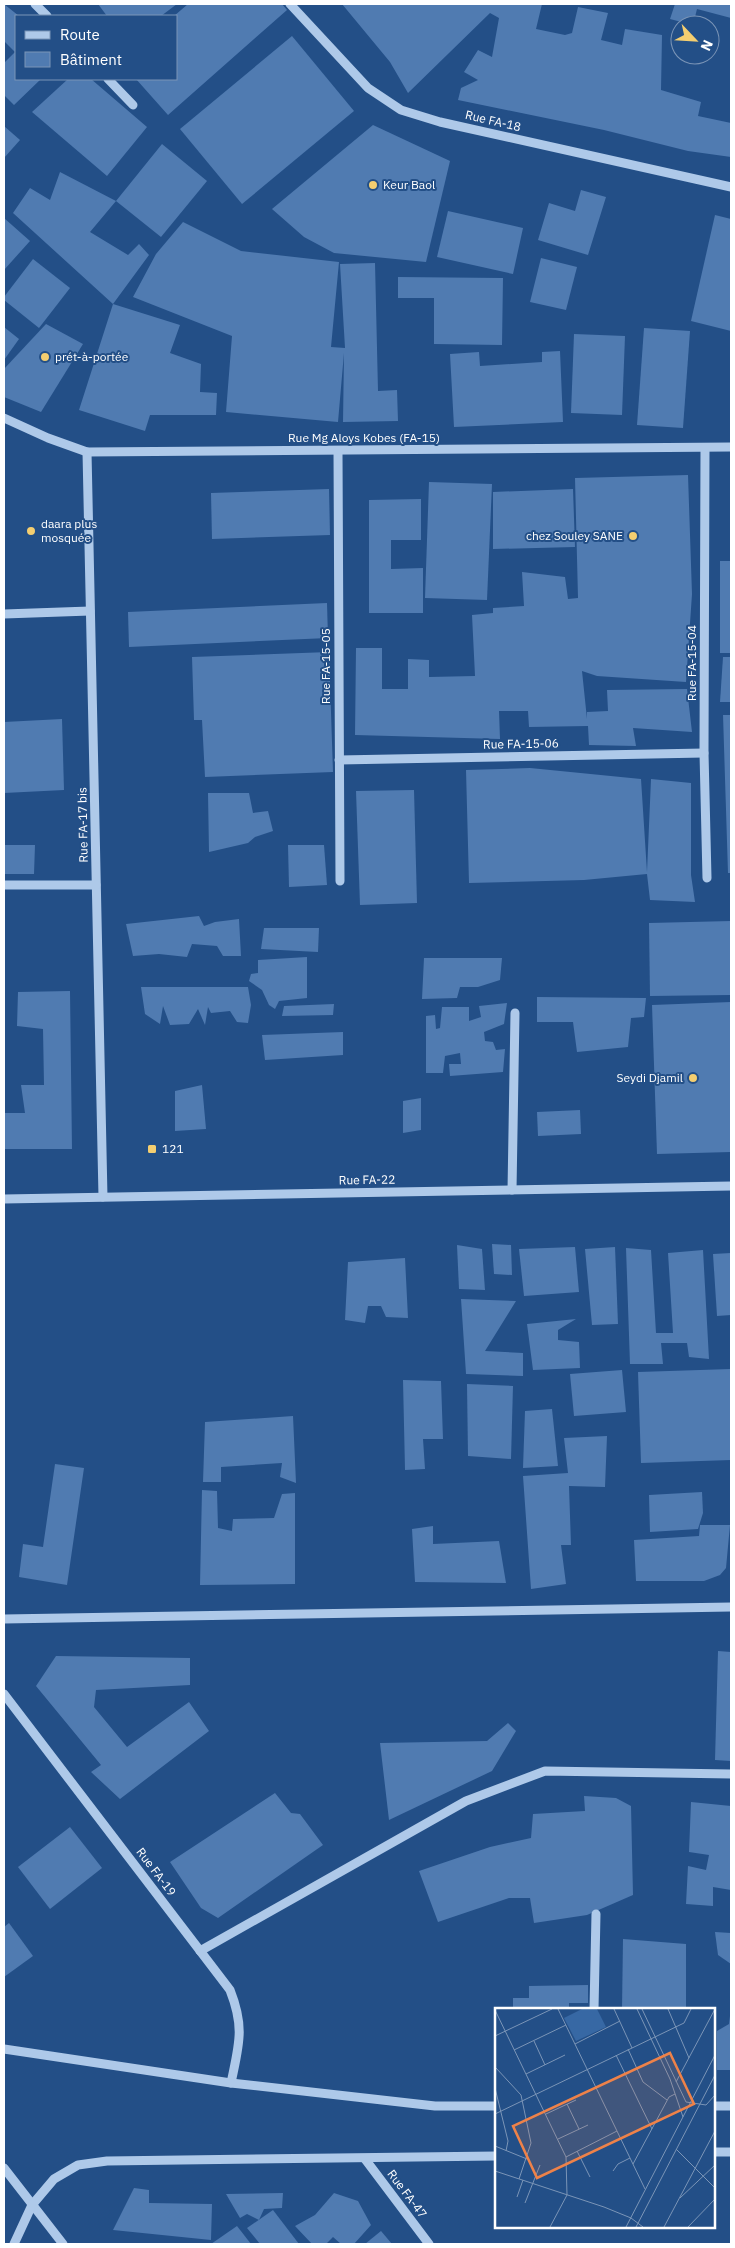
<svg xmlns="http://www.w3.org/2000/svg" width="735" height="2248" font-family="'IBM Plex Sans',sans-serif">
<rect width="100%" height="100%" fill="#234f87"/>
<!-- building -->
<g fill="#507bb1">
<polygon points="4,4 19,16 16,16 16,79 41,79 14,105 4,95 4,63 15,52 4,41"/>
<polygon points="98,4 177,4 161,16 107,16"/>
<polygon points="188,4 282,4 287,10 168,115 136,79 176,79 176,16 174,16"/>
<polygon points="342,4 542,4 536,29 565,35 572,33 578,7 608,13 601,40 622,45 625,29 662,35 661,90 701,102 698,116 731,123 731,157 688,151 604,130 458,100 461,88 478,80 464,72 478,50 492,57 499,18 490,13 408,93 390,62"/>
<polygon points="675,4 731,4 731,18 697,9 693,25 670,19"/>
<polygon points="292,36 354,111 242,204 180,129"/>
<polygon points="68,79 91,79 147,127 107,176 32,112"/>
<polygon points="373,125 450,161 426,262 334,253 304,237 272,209"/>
<polygon points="4,126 20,140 4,158"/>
<polygon points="162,144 207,181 161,237 116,201"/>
<polygon points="60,172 116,201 90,232 128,255 139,244 149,255 113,304 13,213 30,188 50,200"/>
<polygon points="581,190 606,197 588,255 538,240 549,203 575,211"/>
<polygon points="448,211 523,228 513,274 437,257"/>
<polygon points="715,215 731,219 731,331 691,321"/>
<polygon points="4,218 30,241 4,270"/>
<polygon points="183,222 241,251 339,262 331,347 345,348 340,264 375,263 378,391 397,390 398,421 343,422 344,353 338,422 226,412 232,336 133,297 156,254"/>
<polygon points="541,258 577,267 566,310 530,302"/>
<polygon points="33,259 70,288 39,328 4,300 4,297"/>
<polygon points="398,277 503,278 502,345 434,344 434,298 398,298"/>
<polygon points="113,304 180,325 170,353 201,364 200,392 217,393 216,415 150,415 145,431 79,410"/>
<polygon points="46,324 83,344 41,412 4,397 4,369"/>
<polygon points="4,327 19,339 4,360"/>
<polygon points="644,328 690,331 683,428 637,425"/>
<polygon points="574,334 625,336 622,415 571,413"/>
<polygon points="560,351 563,422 454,427 450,354 479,352 480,366 542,362 542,352"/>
<polygon points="688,475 692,594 686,682 597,676 582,671 587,719 587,712 608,711 607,690 687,689 692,732 633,728 636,746 589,745 588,726 529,727 528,711 499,711 500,739 355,735 356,648 382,648 382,689 408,689 408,659 429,660 429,677 475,676 472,615 493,613 493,608 524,606 522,572 565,577 568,599 578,598 575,478"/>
<polygon points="429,482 492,484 487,600 425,598"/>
<polygon points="329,489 330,535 212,539 211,493"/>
<polygon points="573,489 575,547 493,549 493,492"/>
<polygon points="421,499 421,540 391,540 391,569 423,568 423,613 369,613 369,500"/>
<rect x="720" y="561" width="11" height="92"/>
<polygon points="327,603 328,638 129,647 128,612"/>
<polygon points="329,652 333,772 205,777 202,720 194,720 192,657"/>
<polygon points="723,657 731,657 731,702 720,702"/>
<polygon points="723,715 731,715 731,873 728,873"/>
<polygon points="62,719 64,790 4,793 4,722"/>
<polygon points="530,768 641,779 647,872 651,779 691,783 691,875 695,902 650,900 647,874 584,880 469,883 466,770"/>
<polygon points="414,790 417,903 360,905 356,791"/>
<polygon points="208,793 249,793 253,813 268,811 273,831 255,837 248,843 209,852"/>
<polygon points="4,845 35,845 34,874 4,874"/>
<polygon points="288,845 324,845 327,885 289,887"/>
<polygon points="199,916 204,926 215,922 239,919 241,956 223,956 217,946 192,944 187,957 159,954 133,956 126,924"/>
<polygon points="731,921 731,995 650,996 649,923"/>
<polygon points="264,928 319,928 318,952 261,949"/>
<polygon points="307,957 307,998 279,1001 275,1009 269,1005 262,990 249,981 251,974 258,973 258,960"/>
<polygon points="424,958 502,958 500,980 478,987 460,987 457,998 422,999"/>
<polygon points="141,987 248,987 251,1005 248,1023 237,1022 230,1011 211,1013 208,1007 205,1025 198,1009 189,1024 170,1025 163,1006 160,1024 145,1014"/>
<polygon points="70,991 72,1149 4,1149 4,1113 25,1113 21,1085 44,1085 43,1029 17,1026 18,992"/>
<polygon points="537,997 646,998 644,1017 631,1018 628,1047 577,1052 573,1022 537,1022"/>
<polygon points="731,1002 731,1152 657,1154 652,1005"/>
<polygon points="507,1003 504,1024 484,1032 485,1041 493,1042 496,1050 505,1049 503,1072 450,1076 449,1064 461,1064 460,1053 445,1056 443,1073 426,1073 426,1016 435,1015 436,1029 440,1028 442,1007 469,1007 469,1021 481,1017 479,1006"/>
<polygon points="334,1004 333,1015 282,1016 284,1006"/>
<polygon points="343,1032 343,1055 265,1060 262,1035"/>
<polygon points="202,1085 206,1129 175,1131 175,1091"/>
<polygon points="421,1098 421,1130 403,1133 403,1101"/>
<polygon points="580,1110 581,1134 538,1136 537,1112"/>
<polygon points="492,1244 511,1245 512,1275 494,1274"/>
<polygon points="457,1245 482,1249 485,1290 459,1289"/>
<polygon points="575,1247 579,1292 524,1296 519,1249"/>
<polygon points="615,1247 618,1324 592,1325 585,1249"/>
<polygon points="626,1248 651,1250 656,1333 673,1333 668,1253 703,1250 709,1359 689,1357 687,1343 661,1343 663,1364 630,1364"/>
<polygon points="731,1253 731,1315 717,1316 713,1254"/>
<polygon points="405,1258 408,1318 386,1317 381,1306 368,1306 365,1323 345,1320 348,1262"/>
<polygon points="461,1299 516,1301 485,1351 523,1353 523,1376 466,1374"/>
<polygon points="576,1319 558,1330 558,1340 579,1342 580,1368 533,1370 527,1324"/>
<polygon points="731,1369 731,1460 641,1463 638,1372"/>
<polygon points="622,1370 626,1412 574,1416 570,1374"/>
<polygon points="403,1380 441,1381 443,1439 423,1439 425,1469 405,1470"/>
<polygon points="467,1384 513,1386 511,1459 468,1456"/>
<polygon points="552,1409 558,1466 523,1468 525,1411"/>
<polygon points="293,1416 296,1483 280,1477 282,1463 221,1467 221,1482 203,1482 205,1422"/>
<polygon points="607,1436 605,1487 569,1486 571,1545 561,1545 566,1584 531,1589 523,1476 568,1473 564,1438"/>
<polygon points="55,1464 84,1468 67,1585 19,1577 23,1544 43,1547"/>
<polygon points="202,1490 217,1491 218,1528 232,1531 233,1519 274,1518 282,1494 295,1493 295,1584 200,1585"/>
<polygon points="702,1492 703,1513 698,1529 650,1532 649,1495"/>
<polygon points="700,1525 730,1525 726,1568 720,1575 704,1581 636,1581 634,1540 699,1536"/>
<polygon points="433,1526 433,1544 499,1541 506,1583 415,1582 412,1529"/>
<polygon points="718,1651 731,1652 731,1761 715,1760"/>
<polygon points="56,1656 190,1658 190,1685 96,1690 94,1707 127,1747 189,1702 209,1731 120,1799 91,1772 101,1765 36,1686"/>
<polygon points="508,1723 516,1731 492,1771 389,1820 380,1743 487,1741"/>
<polygon points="275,1793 291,1813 300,1814 323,1845 218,1918 201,1908 170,1862"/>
<polygon points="584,1796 616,1798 631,1806 633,1895 587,1915 534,1923 530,1898 509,1898 438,1922 419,1871 490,1847 531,1838 533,1814 585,1811"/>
<polygon points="691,1802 731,1806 731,1890 713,1887 713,1906 686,1904 688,1866 706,1870 709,1855 689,1852"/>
<polygon points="70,1827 102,1868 50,1909 18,1867"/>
<polygon points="9,1923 33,1956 4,1977 4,1927"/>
<polygon points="715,1932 731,1933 731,1964 718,1955"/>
<polygon points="623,1939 686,1944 686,2009 622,2009"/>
<polygon points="588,1985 588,2003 569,2003 569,2009 513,2009 513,1998 529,1998 529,1986"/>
<polygon points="730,2016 731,2070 717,2070 717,2031 729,2024"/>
<polygon points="134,2188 149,2190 149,2203 212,2204 211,2240 113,2230"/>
<polygon points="283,2193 282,2208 264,2209 259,2220 247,2214 240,2218 226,2194"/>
<polygon points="334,2193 358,2201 371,2225 354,2244 341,2244 333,2237 326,2244 312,2244 295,2226 315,2215"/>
<polygon points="273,2210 299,2244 260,2244 247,2228"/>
<polygon points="237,2226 251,2244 211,2244"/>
<polygon points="381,2231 392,2244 365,2244"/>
</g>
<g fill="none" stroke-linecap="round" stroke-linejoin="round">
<!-- minor -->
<g stroke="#aec9e9" stroke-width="9">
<polyline points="35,4 47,16"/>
<polyline points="290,4 368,88 401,110 440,122 731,187"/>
<polyline points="108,79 133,105"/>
<polyline points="4,418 48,438 87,452 731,447"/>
<polyline points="705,448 704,753 707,878"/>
<polyline points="338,451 340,881"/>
<polyline points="87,452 103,1197"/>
<polyline points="4,614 90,611"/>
<polyline points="339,760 704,753"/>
<polyline points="4,885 96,885"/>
<polyline points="512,1190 515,1013"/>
<polyline points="4,1199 731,1186"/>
<polyline points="4,1619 731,1607"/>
<path d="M4,1694L230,1990C245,2028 239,2044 231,2083"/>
<polyline points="200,1951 466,1801 545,1771 731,1774"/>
<polyline points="594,2009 596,1914"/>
<polyline points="4,2049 231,2083 435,2106 496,2106"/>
<polyline points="714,2106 731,2106"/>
<polyline points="714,2152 731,2152"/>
<polyline points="365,2159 429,2244"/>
<polyline points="4,2168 63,2244"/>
<polyline points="14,2244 32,2205 54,2179 78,2165 107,2161 496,2156"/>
</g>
</g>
<!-- markers -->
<g fill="#f4ce70" stroke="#234f87" stroke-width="2">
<circle cx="373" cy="185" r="5"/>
<circle cx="45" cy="357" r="5"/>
<circle cx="31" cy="531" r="5"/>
<circle cx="633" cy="536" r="5"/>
<circle cx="693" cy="1078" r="5"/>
<rect x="147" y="1144" width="10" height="10" rx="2.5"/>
</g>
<g text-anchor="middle" stroke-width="4" stroke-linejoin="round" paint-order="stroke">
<!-- street labels -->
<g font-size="12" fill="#fff" stroke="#234f87">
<text transform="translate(493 121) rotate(13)" y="4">Rue FA-18</text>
<text x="364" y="442">Rue Mg Aloys Kobes (FA-15)</text>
<text transform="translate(692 663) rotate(-90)" y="4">Rue FA-15-04</text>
<text transform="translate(326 666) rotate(-90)" y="4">Rue FA-15-05</text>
<text transform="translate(521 744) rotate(-1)" y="4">Rue FA-15-06</text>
<text transform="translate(83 825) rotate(-91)" y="4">Rue FA-17 bis</text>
<text transform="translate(367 1180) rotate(-1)" y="4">Rue FA-22</text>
<text transform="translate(156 1872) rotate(53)" y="4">Rue FA-19</text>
<text transform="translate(407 2194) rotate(53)" y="4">Rue FA-47</text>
</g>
<!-- poi labels -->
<g font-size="12" fill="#fff" stroke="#234f87" text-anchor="start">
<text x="383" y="189">Keur Baol</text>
<text x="55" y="361">prét-à-portée</text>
<text x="41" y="528">daara plus<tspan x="41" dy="14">mosquée</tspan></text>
<text x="623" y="540" text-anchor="end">chez Souley SANE</text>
<text x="683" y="1082" text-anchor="end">Seydi Djamil</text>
<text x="162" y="1153">121</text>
</g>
</g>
<!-- overview -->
<g transform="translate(495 2008)">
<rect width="220" height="220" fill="#234f87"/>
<path d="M87,1H102L111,19L81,33L69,10Z" fill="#3768a4"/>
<path fill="none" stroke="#7b95b7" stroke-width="1" d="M63,1L150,181M119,1L137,40M142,1L175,71L188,109M147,1L191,94L211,97L220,87M173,1L194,50M0,2L71,149L72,187L55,219M0,28L57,1M39,33L50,57M80,36L125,13M133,41L148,74L172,92M19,42L71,17M121,47L157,121M1,60L26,87L36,135L24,171M31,66L70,47M181,74L220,1M0,80L13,133L11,143M72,96L84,121M0,106L189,15L196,1M51,106L81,92M63,131L93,117M0,138L32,151M181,141L220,180M82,143L95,169M71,149L122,123M138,156L174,89L180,86M0,163L109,199L136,210L148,219M118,163L123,156L135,150M22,189L28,172M185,190L220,157M30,195L45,157M131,219L220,47M141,219L220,67M169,219L220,123M193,219L220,191"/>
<path fill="#ee8249" fill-opacity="0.15" stroke="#ee8249" stroke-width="2.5" d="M175,45L199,96L42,170L18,118Z"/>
<rect width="220" height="220" fill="none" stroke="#fff" stroke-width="2.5"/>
</g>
<!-- border -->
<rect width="735" height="2248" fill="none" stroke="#ffffff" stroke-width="10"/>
<!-- legend -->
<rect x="15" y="15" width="162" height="65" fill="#234f87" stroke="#7b95b7"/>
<rect x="25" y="31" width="25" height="8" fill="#aec9e9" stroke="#7b95b7"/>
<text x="60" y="40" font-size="15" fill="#ffffff">Route</text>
<rect x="25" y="52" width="25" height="15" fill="#507bb1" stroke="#7b95b7"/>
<text x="60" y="65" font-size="15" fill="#ffffff">Bâtiment</text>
<!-- north arrow -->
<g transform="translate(695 40) rotate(115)"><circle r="24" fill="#234f87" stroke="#7b95b7"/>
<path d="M0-4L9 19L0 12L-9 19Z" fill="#f4ce70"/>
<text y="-8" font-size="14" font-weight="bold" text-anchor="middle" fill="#ffffff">N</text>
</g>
</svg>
